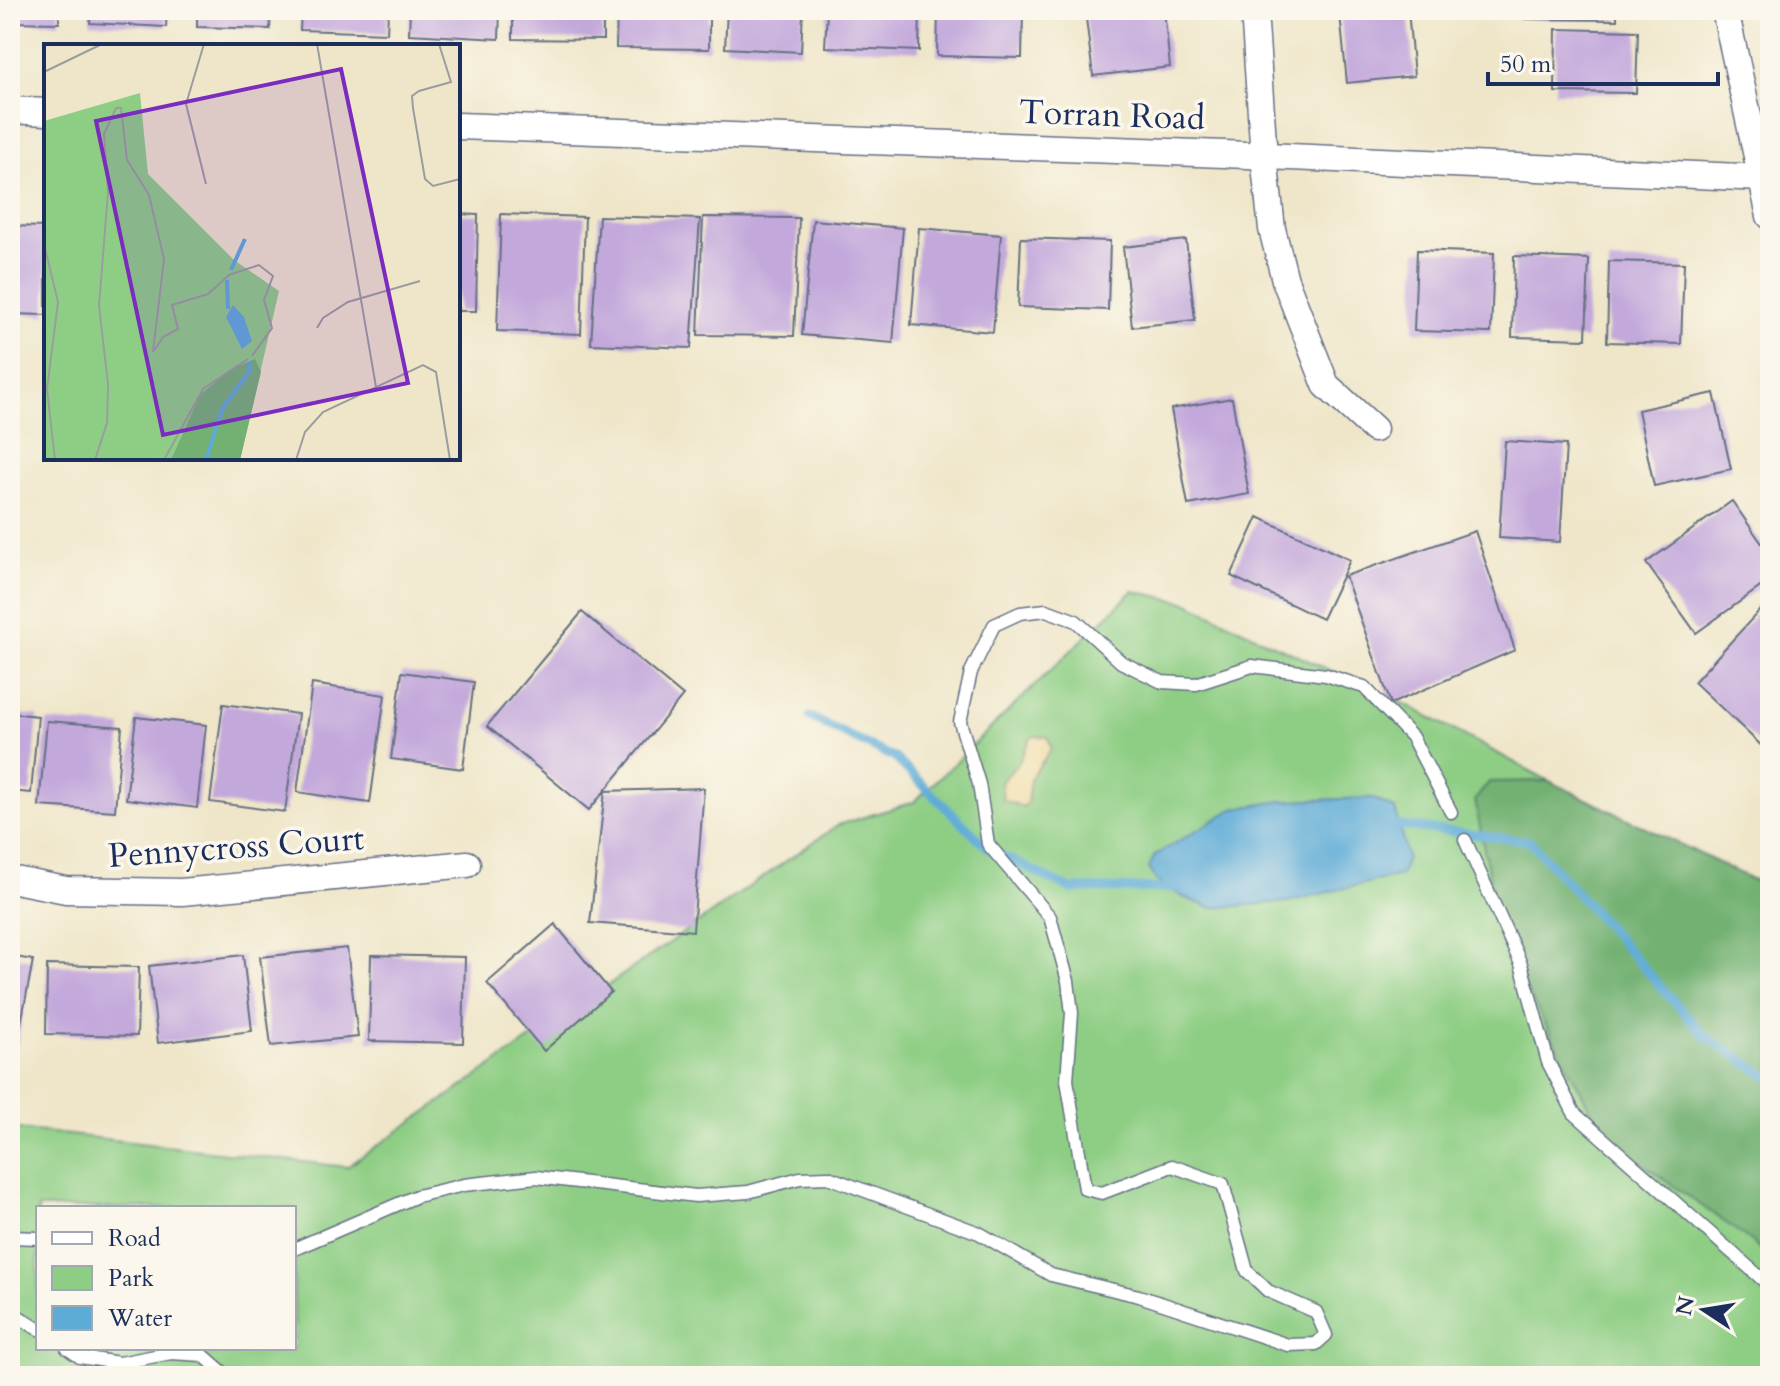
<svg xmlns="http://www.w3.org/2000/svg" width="1780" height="1386" font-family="Cardo,serif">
<rect width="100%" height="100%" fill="#fbf7ec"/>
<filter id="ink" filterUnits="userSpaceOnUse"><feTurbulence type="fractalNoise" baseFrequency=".0125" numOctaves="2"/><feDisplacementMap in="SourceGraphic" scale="16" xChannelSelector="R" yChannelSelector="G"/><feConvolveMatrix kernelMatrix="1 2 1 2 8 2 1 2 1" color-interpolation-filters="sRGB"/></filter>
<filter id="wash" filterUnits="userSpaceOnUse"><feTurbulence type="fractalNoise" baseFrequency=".006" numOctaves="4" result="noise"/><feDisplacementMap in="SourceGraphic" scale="32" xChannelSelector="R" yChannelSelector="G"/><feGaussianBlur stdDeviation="1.8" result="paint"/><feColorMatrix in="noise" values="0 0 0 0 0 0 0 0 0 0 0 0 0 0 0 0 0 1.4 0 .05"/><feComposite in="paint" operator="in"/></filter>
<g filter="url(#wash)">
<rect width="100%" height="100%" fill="#efe6c9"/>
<!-- green -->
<path fill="#8ece84" stroke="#547e71" stroke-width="2" fill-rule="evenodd" d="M1133,591L1189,603L1265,641L1407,705L1549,781L1770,888V1376H10V1128L347,1167L838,825L914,802ZM38,1208H294V1348H38Z"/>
<!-- forest -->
<polygon fill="#72b172" stroke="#467068" stroke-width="2" points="1549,781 1770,888 1770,1257 1747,1238 1606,1138 1501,942 1475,800 1489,782"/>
<!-- sand -->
<polygon fill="#eeda9e" stroke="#84847e" stroke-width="2" points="1034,736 1048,737 1051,749 1030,779 1027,803 1023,807 1003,800 1001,782 1019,762 1030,739"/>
<!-- water -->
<polygon fill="#5dabd7" stroke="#3c6d9a" stroke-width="2" points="1372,798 1395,809 1407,857 1401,875 1287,902 1211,908 1183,897 1156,880 1148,869 1155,855 1233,809 1281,801"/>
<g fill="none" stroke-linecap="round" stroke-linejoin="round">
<!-- stream -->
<g stroke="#5dabd7" stroke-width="9">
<polyline points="810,717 895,758 990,850 1071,889 1179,888"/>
<polyline points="1392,825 1530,841 1705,1036 1770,1078"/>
</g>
</g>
<g id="blocks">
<!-- building -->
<g fill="#c3a8db">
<polygon points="10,10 59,10 59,23 10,22"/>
<polygon points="91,10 167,10 166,27 90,23"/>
<polygon points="197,10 271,10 270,29 197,27"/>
<polygon points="301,10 388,10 387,33 300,30"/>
<polygon points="410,10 500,10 499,39 409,34"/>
<polygon points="513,10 603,10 603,40 513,39"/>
<polygon points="617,10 709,10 709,49 616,48"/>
<polygon points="727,10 803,10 801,52 725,48"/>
<polygon points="827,10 920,10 919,51 825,47"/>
<polygon points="938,10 1023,10 1022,58 937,56"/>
<polygon points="1085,10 1164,10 1170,67 1093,76"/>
<polygon points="1383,10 1408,10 1414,76 1347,83 1340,14"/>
<polygon points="1524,10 1617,10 1617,20 1524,19"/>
<polygon points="1556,29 1638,31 1636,93 1555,92"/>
<polygon points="458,214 478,215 476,311 458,311"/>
<polygon points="501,214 585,217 581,334 497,331"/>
<polygon points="599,216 700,219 691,348 591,344"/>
<polygon points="703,217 799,218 794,336 698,335"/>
<polygon points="813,220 903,228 893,343 802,335"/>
<polygon points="10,226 46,227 46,315 10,314"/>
<polygon points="919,228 1001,235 993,332 911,325"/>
<polygon points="1021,238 1110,241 1108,310 1018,307"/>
<polygon points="1186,240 1195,320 1132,327 1123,247"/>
<polygon points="1417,250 1494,253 1491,333 1414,331"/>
<polygon points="1514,256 1589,259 1586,339 1512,337"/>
<polygon points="1609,261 1684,263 1681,344 1607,342"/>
<polygon points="1714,393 1731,469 1654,486 1638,410"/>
<polygon points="1232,398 1249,494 1188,505 1171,409"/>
<polygon points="1505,441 1566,445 1560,542 1499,538"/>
<polygon points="1732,501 1770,555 1770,580 1696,633 1646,563"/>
<polygon points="1258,517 1350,560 1322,619 1231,576"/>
<polygon points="1475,531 1515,650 1391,704 1345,576"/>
<polygon points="1770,599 1770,744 1765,749 1694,682"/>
<polygon points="582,612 683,696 589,810 487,726"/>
<polygon points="402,672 474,682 463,769 391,759"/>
<polygon points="312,684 385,695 370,803 297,792"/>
<polygon points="223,704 298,714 285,812 210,802"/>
<polygon points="10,713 38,716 31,793 10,791"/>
<polygon points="136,717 206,725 197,808 126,799"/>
<polygon points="47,721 122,727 115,811 39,806"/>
<polygon points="704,788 693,931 590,923 605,791"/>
<polygon points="555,924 611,992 544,1051 487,983"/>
<polygon points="347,948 358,1037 271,1046 260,957"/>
<polygon points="243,955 252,1031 158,1043 149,966"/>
<polygon points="371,955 465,957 463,1043 369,1041"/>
<polygon points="10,956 33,960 16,1050 10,1048"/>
<polygon points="47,965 139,967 137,1036 46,1034"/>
</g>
</g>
</g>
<g filter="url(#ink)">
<use href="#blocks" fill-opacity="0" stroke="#656f83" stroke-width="2"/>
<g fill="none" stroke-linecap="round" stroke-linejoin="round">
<defs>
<g id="service">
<polyline points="1465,840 1521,964 1548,1062 1574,1113 1770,1286"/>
<polyline points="10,1237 38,1238"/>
<polyline points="294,1249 417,1196 464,1185 536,1177 696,1196 748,1192 800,1178 828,1177 979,1233 1051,1275 1139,1296 1288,1345 1316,1344 1326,1335 1316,1312 1268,1291 1247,1271 1223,1184 1172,1166 1102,1193 1085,1189 1067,1080 1072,1013 1068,981 1050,917 988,844 979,784 960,722 971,672 994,625 1020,613 1046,610 1076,621 1121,662 1162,682 1196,684 1252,666 1326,675 1364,687 1412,737 1451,812"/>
<polyline points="10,1311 38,1329"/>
<polyline points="67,1348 80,1357 119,1363 171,1353 203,1355 227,1376"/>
</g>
<g id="minor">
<polyline points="1254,10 1264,157 1272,229 1285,280 1326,385 1374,429"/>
<polyline points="1725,10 1770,216"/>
<polyline points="10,110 46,112"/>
<polyline points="458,126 1224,154 1763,178"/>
<polyline points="10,879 66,890 182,892 467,864"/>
</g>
</defs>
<!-- service casing -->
<use href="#service" stroke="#656f83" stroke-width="15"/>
<!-- minor casing -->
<use href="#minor" stroke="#656f83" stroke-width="29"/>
<!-- service -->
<use href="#service" stroke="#fff" stroke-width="12"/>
<!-- minor -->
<use href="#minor" stroke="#fff" stroke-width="26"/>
</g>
</g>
<g text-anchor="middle" stroke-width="7" stroke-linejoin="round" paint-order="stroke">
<!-- street labels -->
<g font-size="34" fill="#1b2f5e" stroke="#fbf7ec">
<text transform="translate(1112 114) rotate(2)" y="12">Torran Road</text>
<text transform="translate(236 846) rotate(-4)" y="12">Pennycross Court</text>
</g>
</g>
<!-- overview -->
<g transform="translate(44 44)">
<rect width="416" height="416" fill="#efe6c9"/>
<path d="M96,49L104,130L190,216L235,247L196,416H0V77Z" fill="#8ece84"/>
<path d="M211,315L217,328L196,416H127L156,351L187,325Z" fill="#72b172"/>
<path d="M189,261L200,273L208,297L198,305L182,273Z" fill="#5dabd7"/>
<path fill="none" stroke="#5dabd7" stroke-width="4" d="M187,226L201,195M183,236L184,265M162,416L178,365L206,327L205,318"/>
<path fill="none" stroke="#9a9d9e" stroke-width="2" d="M160,0L142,60L162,140M273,0L332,343M395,0L407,38L375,47L368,52L369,64L381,135L389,142L416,135M0,28L58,0M0,200L14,258L3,345L11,416M273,284L279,274L304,258L376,237M51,416L63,379L64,340L55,262L64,148L60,90L72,64H77L83,116L105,151L120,215L109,308L119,293L134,285L128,261L164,250L185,231L215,221L229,232L220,256L228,284L208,312M120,416L159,345L204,315M252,416L261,388L279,368L379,321L392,328L406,416"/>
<path fill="#7b2cbf" fill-opacity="0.15" stroke="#7b2cbf" stroke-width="4" d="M297,25L364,339L119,391L52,77Z"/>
<rect width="416" height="416" fill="none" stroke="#1b2f5e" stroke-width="4"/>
</g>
<!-- margin -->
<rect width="1780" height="1386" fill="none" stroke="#fbf7ec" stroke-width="40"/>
<!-- legend -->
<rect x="36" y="1206" width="260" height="144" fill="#fbf7ec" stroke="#a1a7b3" stroke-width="2"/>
<rect x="52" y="1232" width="40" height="12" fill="#ffffff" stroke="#a1a7b3" stroke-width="2"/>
<text x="108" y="1246" font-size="24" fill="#1b2f5e">Road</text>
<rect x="52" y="1266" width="40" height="24" fill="#8ece84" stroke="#a1a7b3" stroke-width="2"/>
<text x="108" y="1286" font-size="24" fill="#1b2f5e">Park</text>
<rect x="52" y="1306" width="40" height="24" fill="#5dabd7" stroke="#a1a7b3" stroke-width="2"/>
<text x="108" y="1326" font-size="24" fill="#1b2f5e">Water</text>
<!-- north arrow -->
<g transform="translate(1704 1310) rotate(282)" stroke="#fbf7ec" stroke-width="6" paint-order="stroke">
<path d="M0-6L14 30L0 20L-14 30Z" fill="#1b2f5e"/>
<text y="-12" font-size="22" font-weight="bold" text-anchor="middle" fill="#1b2f5e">N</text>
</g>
<!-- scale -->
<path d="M1488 72v12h230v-12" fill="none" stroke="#1b2f5e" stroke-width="4"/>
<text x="1500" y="72" font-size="24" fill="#1b2f5e" stroke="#fbf7ec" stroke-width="6" paint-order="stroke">50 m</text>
</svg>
